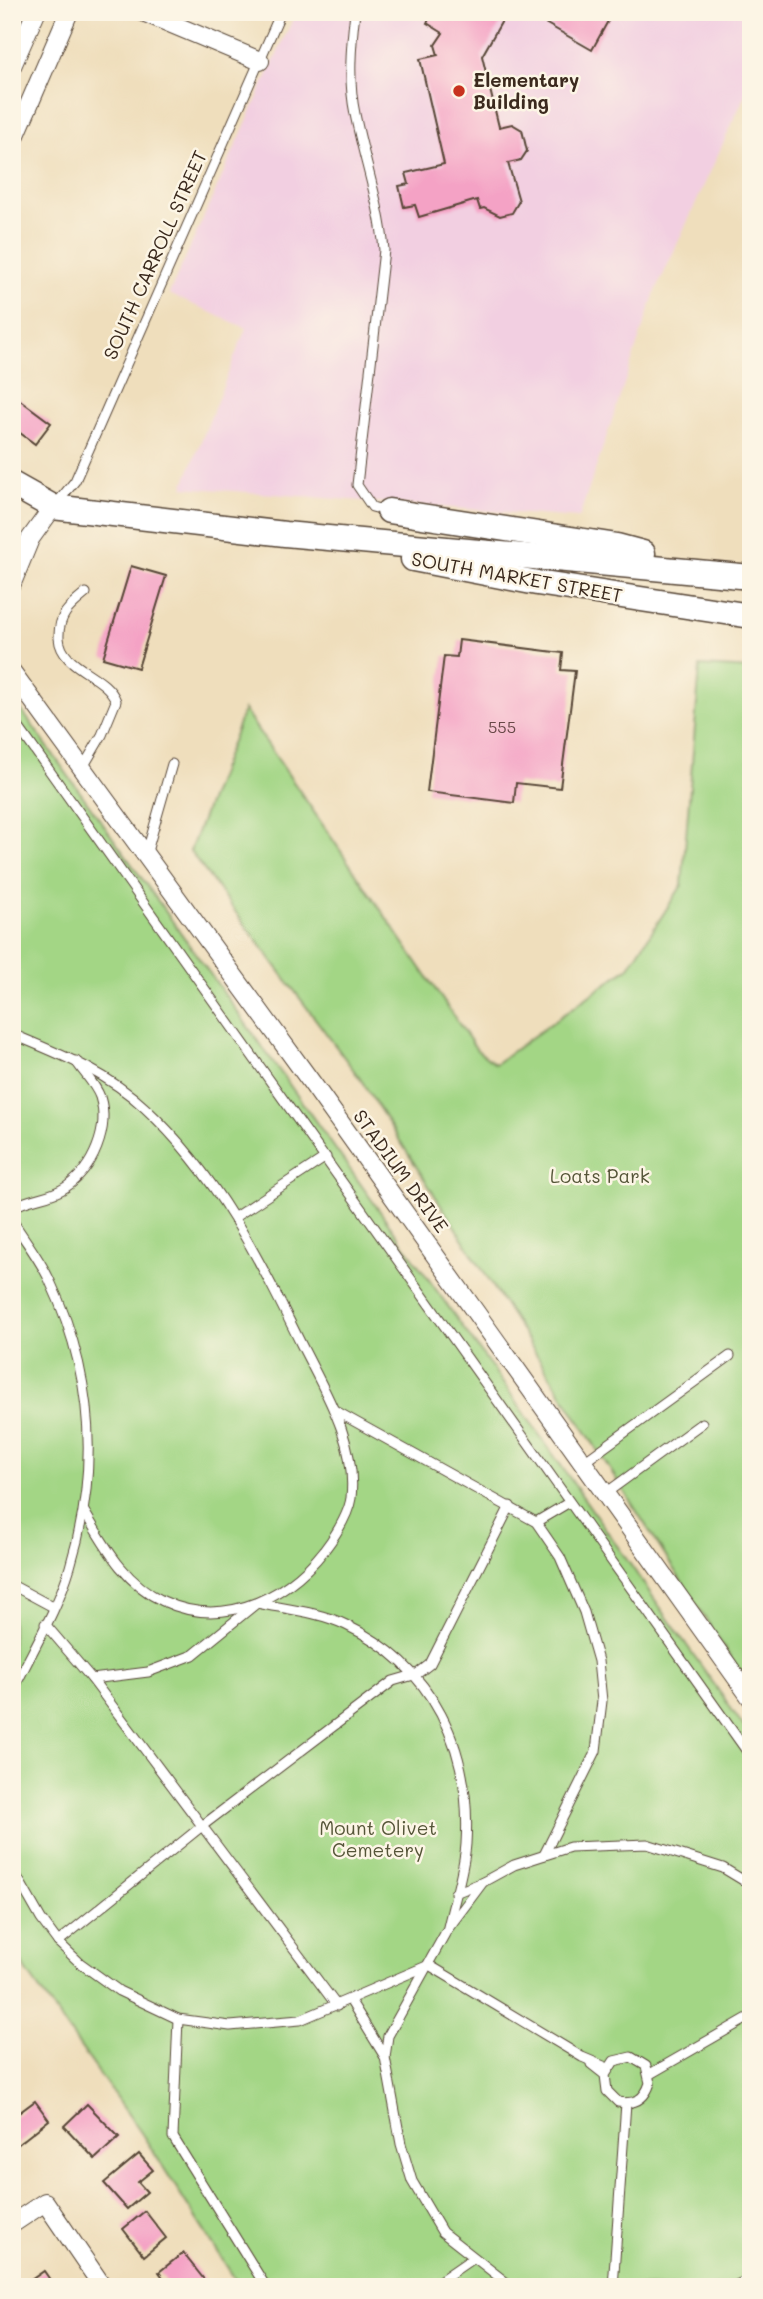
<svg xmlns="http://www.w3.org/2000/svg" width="763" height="2299" font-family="Mali,sans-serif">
<rect width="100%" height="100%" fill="#fcf5e5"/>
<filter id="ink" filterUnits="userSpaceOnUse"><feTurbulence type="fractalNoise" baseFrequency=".0143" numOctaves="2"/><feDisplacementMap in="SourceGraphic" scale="14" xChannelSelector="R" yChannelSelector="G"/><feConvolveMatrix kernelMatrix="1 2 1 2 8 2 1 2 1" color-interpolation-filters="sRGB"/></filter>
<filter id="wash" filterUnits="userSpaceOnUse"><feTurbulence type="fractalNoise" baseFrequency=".00686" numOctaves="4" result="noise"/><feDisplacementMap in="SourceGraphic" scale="28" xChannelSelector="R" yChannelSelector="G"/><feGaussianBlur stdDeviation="1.57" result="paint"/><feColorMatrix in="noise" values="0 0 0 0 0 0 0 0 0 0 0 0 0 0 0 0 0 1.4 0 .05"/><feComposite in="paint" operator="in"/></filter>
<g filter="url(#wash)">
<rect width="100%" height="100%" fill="#efdebc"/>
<!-- built -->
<polygon fill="#f2cfe1" points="296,12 751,12 751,82 654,295 579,518 183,487 246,328 169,294"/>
<!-- green -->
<g fill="#a3d685" stroke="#6f8052" stroke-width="2">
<polygon points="700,666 751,669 751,1690 361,1080 190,851 244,710 477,1050 495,1064 629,967 682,885"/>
<polygon points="12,697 515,1400 751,1737 751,2287 240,2287 142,2134 28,1973 12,1946"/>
</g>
<g id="blocks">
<!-- building -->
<g fill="#f4a2c5">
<polygon points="433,12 507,12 482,56 499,127 512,124 522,130 527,151 521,160 508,163 519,201 512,213 500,216 484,208 480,209 477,200 419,217 415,205 404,207 399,186 409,184 406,173 444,164 420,59 438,55 435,45 443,33 427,23"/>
<polygon points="526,12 613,12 592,50"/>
<polygon points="12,394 51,423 35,444 12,427"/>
<polygon points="131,566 166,576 138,668 103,658"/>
<polygon points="459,640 563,653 561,670 575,671 560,788 516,783 514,803 427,792 444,656 457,657"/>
<polygon points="35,2101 49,2120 16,2146 12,2142 12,2118"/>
<polygon points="87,2104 119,2137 95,2159 64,2126"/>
<polygon points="139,2154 153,2170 138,2182 147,2192 127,2209 104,2183"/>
<polygon points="145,2211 166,2238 144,2256 123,2229"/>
<polygon points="183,2253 210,2287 170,2287 159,2272"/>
<polygon points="44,2271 55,2287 21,2287"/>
</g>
</g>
</g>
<g filter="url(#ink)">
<use href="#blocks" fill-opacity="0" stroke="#564536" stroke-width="2"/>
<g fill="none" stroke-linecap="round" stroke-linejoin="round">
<defs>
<g id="service">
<path d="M355,12C351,45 348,81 355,114C364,160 380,204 384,250L357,485L372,507L387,511"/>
<polyline points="57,503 75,481 281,12"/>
<polyline points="12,718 751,1757"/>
<path d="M82,769L102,735L116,701C106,674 61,669 59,638C58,615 70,606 86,593"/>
<polyline points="146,855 172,764"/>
<path d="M12,1034C60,1054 107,1072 145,1108C217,1174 259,1259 301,1344C325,1392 357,1442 351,1498C349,1512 339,1529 331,1541C295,1594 227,1631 163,1601C124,1583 105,1546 84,1511"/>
<path d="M12,1208C30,1197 49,1199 66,1187C93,1169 110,1129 100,1097C96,1085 83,1072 76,1061"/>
<polyline points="235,1217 326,1157"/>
<path d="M12,1220C24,1239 39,1258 49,1279C93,1372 100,1468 70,1567C57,1611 31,1652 12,1693"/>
<polyline points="334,1410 536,1522 560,1557 584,1612 598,1661 602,1701 596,1751 544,1855"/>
<polyline points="584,1462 730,1356"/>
<polyline points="606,1493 702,1423"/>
<polyline points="536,1522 568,1503"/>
<polyline points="12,1585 53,1607"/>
<polyline points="45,1624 92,1679 337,2006"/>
<path d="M92,1679L148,1672L193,1655L257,1603C286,1609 319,1612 346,1625C433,1666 472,1749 466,1844C464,1871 454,1900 448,1927"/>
<polyline points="12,1868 41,1919 58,1942 80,1963 119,1991 178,2019 230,2026 300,2020 429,1965 582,2057 608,2068"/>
<polyline points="455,1893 483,1882"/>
<polyline points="58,1942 202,1826 393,1681 417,1674 430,1664 510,1506"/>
<polyline points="350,2000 385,2057"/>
<polyline points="178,2019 173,2137 266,2287"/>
<path d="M591,2064L605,2075L607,2091L618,2102C635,2105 645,2099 650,2083L646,2066L631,2057L614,2061L605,2075"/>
<polyline points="650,2074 751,2016"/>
<polyline points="431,2287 473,2258"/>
<polyline points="512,2287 442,2232 412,2181 401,2144 385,2057 388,2036 447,1930 483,1882 514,1865 570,1847 647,1844 723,1868 751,1885"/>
<polyline points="613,2287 626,2103"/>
<polyline points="733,2287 751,2278"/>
</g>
<g id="minor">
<polyline points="143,12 260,61"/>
<polyline points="12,66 36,12"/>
<polyline points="12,144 69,12"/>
<polyline points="12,583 30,539 53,507"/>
<polyline points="12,672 312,1083 751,1698"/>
<polyline points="12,2224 45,2202 103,2287"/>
</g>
<g id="secondary">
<polyline points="12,484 53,507 285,534 751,577"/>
<polyline points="389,511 617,546 643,553"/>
<polyline points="413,559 537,583 751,616"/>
</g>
</defs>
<!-- service casing -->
<use href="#service" stroke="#564536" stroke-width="11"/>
<!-- minor casing -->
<use href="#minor" stroke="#564536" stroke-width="20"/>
<!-- secondary casing -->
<use href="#secondary" stroke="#564536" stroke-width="27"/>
<!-- service -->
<use href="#service" stroke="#fff" stroke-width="9"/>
<!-- minor -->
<use href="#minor" stroke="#fff" stroke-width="18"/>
<!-- secondary -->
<use href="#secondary" stroke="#fff" stroke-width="24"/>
</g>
</g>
<!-- markers -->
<circle fill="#c8321e" stroke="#fcf5e5" stroke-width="2.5" cx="459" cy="91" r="7"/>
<g text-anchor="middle" stroke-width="5" stroke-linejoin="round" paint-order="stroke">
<!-- number labels -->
<g font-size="16" fill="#694848">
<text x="502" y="733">555</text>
</g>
<!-- poi labels -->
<g font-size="19" font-weight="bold" fill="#3b2a1e" stroke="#fcf5e5" text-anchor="start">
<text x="473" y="87">Elementary<tspan x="473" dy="22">Building</tspan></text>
</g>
<!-- street labels -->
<g font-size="19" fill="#3b2a1e" stroke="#fcf5e5">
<text transform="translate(155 255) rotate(-66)" y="7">SOUTH CARROLL STREET</text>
<text transform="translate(517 577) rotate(10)" y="7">SOUTH MARKET STREET</text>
<text transform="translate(401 1171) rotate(54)" y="7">STADIUM DRIVE</text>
</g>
<!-- park labels -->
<g font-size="19" fill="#555538" stroke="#fcf5e5">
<text x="600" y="1183">Loats Park</text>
<text x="378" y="1835">Mount Olivet<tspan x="378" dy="22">Cemetery</tspan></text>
</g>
</g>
<!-- margin -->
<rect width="763" height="2299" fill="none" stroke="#fcf5e5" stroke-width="42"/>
</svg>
